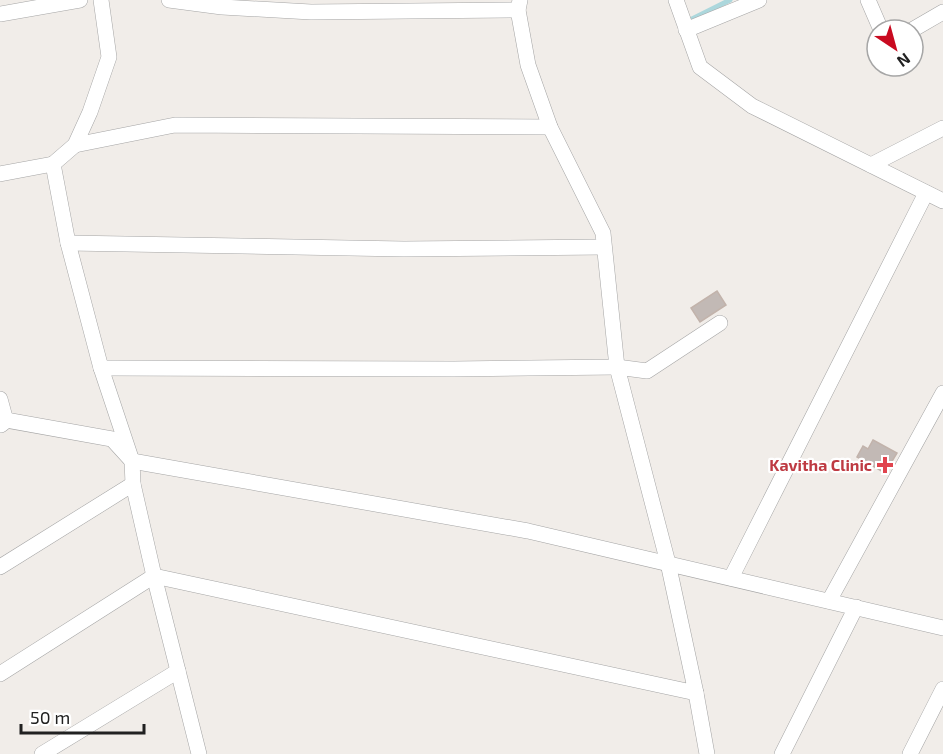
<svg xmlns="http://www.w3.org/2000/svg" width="943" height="754" font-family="'Exo 2',sans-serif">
<rect width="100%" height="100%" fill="#f1ede9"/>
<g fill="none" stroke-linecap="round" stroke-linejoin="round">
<!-- stream -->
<polyline stroke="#acd7dc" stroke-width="5" points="690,20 730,0"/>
</g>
<!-- building -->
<g fill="#c2b9b5" stroke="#c2b3ab" stroke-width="1.5">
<polygon points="717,291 726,305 700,322 691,308"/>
<polygon points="873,440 897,453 885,473 857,457 863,446 868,449"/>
</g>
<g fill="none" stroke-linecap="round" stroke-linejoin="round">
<defs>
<g id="minor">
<polyline points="101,0 109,57 90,112 75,145 53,164 68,243 101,368 132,461 133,484 154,576 199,754"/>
<polyline points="169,0 222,7 311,12 518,10"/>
<polyline points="676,0 700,67 752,106 943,201"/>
<polyline points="868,0 881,30"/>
<polyline points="0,14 80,0"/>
<polyline points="686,30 759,0"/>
<polyline points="912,30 943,12"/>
<polyline points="75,145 175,125 550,127"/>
<polyline points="871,165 943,128"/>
<polyline points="0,174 53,164"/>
<polyline points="68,243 404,249 604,247"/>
<polyline points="101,368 454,369 617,367 603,233 550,127 528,65 518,10 520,0"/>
<polyline points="0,399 6,421 1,425"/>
<polyline points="0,419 112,439 132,461 528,531 943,628"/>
<polyline points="0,567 133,484"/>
<polyline points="731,578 926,193"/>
<polyline points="829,601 943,393"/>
<polyline points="0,674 154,576 696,693 668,563 617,367 647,371 720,323"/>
<polyline points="696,693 707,754"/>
<polyline points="42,754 178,671"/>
<polyline points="782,754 856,607"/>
<polyline points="910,754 943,689"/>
</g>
</defs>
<!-- minor casing -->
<use href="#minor" stroke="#a5a5a5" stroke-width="16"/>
<!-- minor -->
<use href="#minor" stroke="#fff" stroke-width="15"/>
</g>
<!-- markers -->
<path fill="#e0444e" stroke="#fff" stroke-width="2" d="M882 456h6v6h6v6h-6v6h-6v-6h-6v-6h6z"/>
<g text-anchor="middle" stroke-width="4.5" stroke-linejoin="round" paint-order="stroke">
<!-- health labels -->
<g font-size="16" font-weight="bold" fill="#be3a42" stroke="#fff" text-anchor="end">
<text x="872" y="471">Kavitha Clinic</text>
</g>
</g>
<!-- north arrow -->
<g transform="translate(895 48) rotate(144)"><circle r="28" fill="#ffffff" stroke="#a6a6a6" stroke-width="1.5"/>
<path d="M0-4.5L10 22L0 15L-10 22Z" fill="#c90a20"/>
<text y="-9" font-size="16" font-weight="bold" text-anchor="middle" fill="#212121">N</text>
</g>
<!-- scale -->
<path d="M21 724v9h123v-9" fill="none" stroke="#212121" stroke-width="3"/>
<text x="30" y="724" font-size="18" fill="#212121" stroke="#ffffff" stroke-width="4.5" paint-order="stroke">50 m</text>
</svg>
